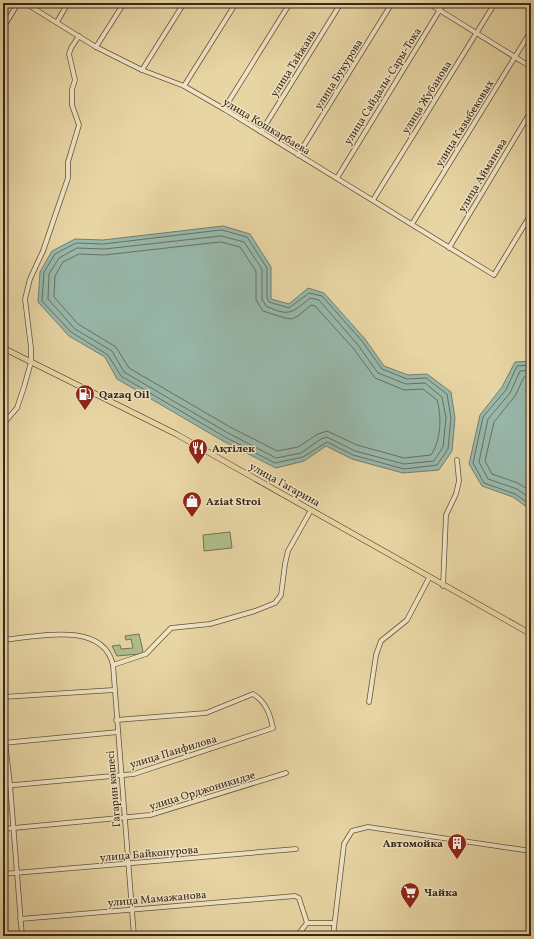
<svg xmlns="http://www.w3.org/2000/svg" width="534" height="939" font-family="Vollkorn,serif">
<rect width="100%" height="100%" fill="#e8d5a4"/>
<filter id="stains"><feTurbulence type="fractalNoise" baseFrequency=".005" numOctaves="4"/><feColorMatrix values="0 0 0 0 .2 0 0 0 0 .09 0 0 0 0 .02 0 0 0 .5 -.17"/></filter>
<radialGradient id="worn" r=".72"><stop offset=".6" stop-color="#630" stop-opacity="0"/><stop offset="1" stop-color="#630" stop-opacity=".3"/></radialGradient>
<!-- green -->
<g fill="#afbe8b" stroke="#747352">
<polygon points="230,532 232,548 204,551 203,535"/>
<polygon points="139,634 143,651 140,654 117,656 112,646 120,645 121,649 133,648 131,639 126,640 125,636"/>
</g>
<!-- water -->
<g fill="#98b8ab" stroke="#727e70">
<polygon points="223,226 250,234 271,267 271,299 289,304 308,288 324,293 365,339 384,366 408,375 427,374 451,392 455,418 452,451 439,470 403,473 352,459 326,446 304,461 276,468 223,441 117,379 105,357 69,336 38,302 40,272 52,251 75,239 103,240"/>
<polygon points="531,361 531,510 513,497 482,486 469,464 480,415 502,387 515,362"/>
</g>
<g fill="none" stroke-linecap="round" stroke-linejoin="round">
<!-- shore -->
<g stroke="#687062" stroke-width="1">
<polygon points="222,230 247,237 267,268 267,298 269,302 289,308 309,293 322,296 362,341 382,369 407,379 426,378 447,394 451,418 448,449 437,465 404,469 353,455 327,442 303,457 275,463 225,437 121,376 108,355 71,332 42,301 44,272 55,254 76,243 103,244"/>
<path d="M222,236L244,242L262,269V299L266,306C289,317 292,313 310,298L319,300L358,345L378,373L406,384L425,383L442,397L446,418L443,447L434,461L404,464L355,451L327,437L321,439L301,453L276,458L228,433L124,372L112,351L75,329L48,299L49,274L59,258L77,248L104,249Z"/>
<path d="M221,242L240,247L256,271V300L263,311L285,318L292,319L298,316L311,305L315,306L353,348L375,378L404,390L423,389L437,400C442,417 441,440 431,455L404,458L357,445L327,431L318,434L298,447L277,451L230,427L129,368L116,347L78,324L54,297L55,276L63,262L79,254L104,255Z"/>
<polyline points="531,365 517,366 506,390 483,417 473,463 484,483 515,494 531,505"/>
<polyline points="531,370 520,371 510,393 488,419 479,462 488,479 517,489 531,499"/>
<polyline points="531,376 524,377 515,396 494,422 485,461 492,474 518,483 531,492"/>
</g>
<defs>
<g id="minor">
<polyline points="25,3 96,47 142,70 184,86 224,109 494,275 531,214"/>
<polyline points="226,3 233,7"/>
<polyline points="428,3 531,67"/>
<polyline points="57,22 68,3"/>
<polyline points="3,28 18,3"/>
<polyline points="96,47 124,3"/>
<polyline points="142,70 184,3"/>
<polyline points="184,86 236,3"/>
<polyline points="224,109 290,3"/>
<polyline points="261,132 341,3"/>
<polyline points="298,155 392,3"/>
<polyline points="337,178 444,3"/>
<polyline points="373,200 495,3"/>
<polyline points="412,224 531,31"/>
<polyline points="449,248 531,111"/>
<polyline points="3,424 17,408 24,387 31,362 31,348 25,299 30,279 43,251 68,178 68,162 79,125 72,105 72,89 75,80 69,54 71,48 79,36"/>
<polyline points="443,586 446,515 456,494 459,481 457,460"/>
<path d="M3,640C35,637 103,620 113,665L134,936"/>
<polyline points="113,665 146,654 171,628 210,624 255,611 275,603 281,595 285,564 288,551 311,510"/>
<polyline points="3,697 114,690"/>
<polyline points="369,702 376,655 381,641 407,620 429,578"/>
<polyline points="3,723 10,785 22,936"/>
<polyline points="3,743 118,732"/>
<path d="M3,786L134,774L273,728C270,714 266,702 253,694L206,713L116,720"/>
<polyline points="3,829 150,815 286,773"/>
<polyline points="3,874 296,849"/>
<polyline points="20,919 295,896 299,898 307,923 333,923"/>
<polyline points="297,936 307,923"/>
<polyline points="333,936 344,844 352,831 368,827 531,851"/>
</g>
<polyline id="major" points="3,348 176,434 531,634"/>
</defs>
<!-- minor casing -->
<use href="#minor" stroke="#64533b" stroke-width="5.5"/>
<!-- major casing -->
<use href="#major" stroke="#382818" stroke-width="6"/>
<!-- minor -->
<use href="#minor" stroke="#f0e4c4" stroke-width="4"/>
<!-- major -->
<use href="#major" stroke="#e8d5a4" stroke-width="5"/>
</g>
<!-- icons -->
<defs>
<symbol id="fuel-pin" viewBox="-11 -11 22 30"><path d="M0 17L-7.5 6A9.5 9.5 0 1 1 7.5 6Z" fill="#8f2418" stroke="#f0e4c4"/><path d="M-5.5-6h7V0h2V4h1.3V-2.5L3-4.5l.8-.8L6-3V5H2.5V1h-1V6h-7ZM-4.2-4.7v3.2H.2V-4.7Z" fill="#fff"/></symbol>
<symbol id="restaurant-pin" viewBox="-11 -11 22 30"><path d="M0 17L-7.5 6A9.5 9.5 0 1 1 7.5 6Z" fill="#8f2418" stroke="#f0e4c4"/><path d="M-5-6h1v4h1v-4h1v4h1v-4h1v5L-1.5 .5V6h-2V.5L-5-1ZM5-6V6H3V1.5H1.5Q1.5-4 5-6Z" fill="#fff"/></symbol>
<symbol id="shop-pin" viewBox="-11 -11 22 30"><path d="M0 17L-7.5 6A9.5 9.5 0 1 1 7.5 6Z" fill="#8f2418" stroke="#f0e4c4"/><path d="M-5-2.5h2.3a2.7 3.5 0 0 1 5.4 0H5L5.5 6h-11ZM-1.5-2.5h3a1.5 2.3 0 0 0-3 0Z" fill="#fff"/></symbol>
<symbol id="building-pin" viewBox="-11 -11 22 30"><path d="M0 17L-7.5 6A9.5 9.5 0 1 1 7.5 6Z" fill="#8f2418" stroke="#f0e4c4"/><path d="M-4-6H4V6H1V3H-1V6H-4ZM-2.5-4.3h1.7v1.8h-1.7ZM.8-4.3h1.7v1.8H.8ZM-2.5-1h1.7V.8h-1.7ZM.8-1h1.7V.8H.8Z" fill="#fff"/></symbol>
<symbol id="supermarket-pin" viewBox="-11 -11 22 30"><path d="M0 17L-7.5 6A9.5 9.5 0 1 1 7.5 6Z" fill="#8f2418" stroke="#f0e4c4"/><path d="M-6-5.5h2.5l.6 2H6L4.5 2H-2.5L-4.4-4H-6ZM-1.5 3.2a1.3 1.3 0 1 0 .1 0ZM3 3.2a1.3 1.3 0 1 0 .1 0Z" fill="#fff"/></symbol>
</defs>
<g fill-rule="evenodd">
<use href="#fuel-pin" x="74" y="383" width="22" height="30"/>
<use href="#restaurant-pin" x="187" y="437" width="22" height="30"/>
<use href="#shop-pin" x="181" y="490" width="22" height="30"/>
<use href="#building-pin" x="446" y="832" width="22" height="30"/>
<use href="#supermarket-pin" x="399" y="881" width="22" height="30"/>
</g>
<g text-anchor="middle" stroke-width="3" stroke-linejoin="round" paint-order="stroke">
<!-- street labels -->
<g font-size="11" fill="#382818" stroke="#f0e4c4">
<text transform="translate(293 63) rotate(-58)" y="4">улица Тайжана</text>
<text transform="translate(338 74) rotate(-58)" y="4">улица Букурова</text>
<text transform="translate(382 86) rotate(-58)" y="4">улица Сайдалы-Сары-Тока</text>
<text transform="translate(426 97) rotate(-58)" y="4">улица Жубанова</text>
<text transform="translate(464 123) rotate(-58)" y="4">улица Казыбековых</text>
<text transform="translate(267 126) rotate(31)" y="4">улица Кошкарбаева</text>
<text transform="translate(482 175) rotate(-59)" y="4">улица Айманова</text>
<text transform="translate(285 484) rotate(29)" y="4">улица Гагарина</text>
<text transform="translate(173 751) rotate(-17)" y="4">улица Панфилова</text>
<text transform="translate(113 789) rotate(-95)" y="4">Гагарин көшесі</text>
<text transform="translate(202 790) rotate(-17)" y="4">улица Орджоникидзе</text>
<text transform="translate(149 853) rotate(-5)" y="4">улица Байконурова</text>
<text transform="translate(157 898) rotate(-5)" y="4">улица Мамажанова</text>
</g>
<!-- poi labels -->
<g font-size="11" font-weight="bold" fill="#382818" stroke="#f0e4c4" text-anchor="start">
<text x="99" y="398">Qazaq Oil</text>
<text x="212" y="452">Ақтілек</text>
<text x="206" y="505">Aziat Stroi</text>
<text x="443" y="847" text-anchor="end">Автомойка</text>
<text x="424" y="896">Чайка</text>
</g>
</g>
<!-- margin -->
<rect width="534" height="939" fill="none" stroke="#e8d5a4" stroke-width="16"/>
<rect x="4" y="4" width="526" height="931" fill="none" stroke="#382818" stroke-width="2"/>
<rect x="8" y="8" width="518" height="923" fill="none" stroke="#382818"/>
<rect width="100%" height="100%" filter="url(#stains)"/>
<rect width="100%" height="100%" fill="url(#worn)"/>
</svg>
